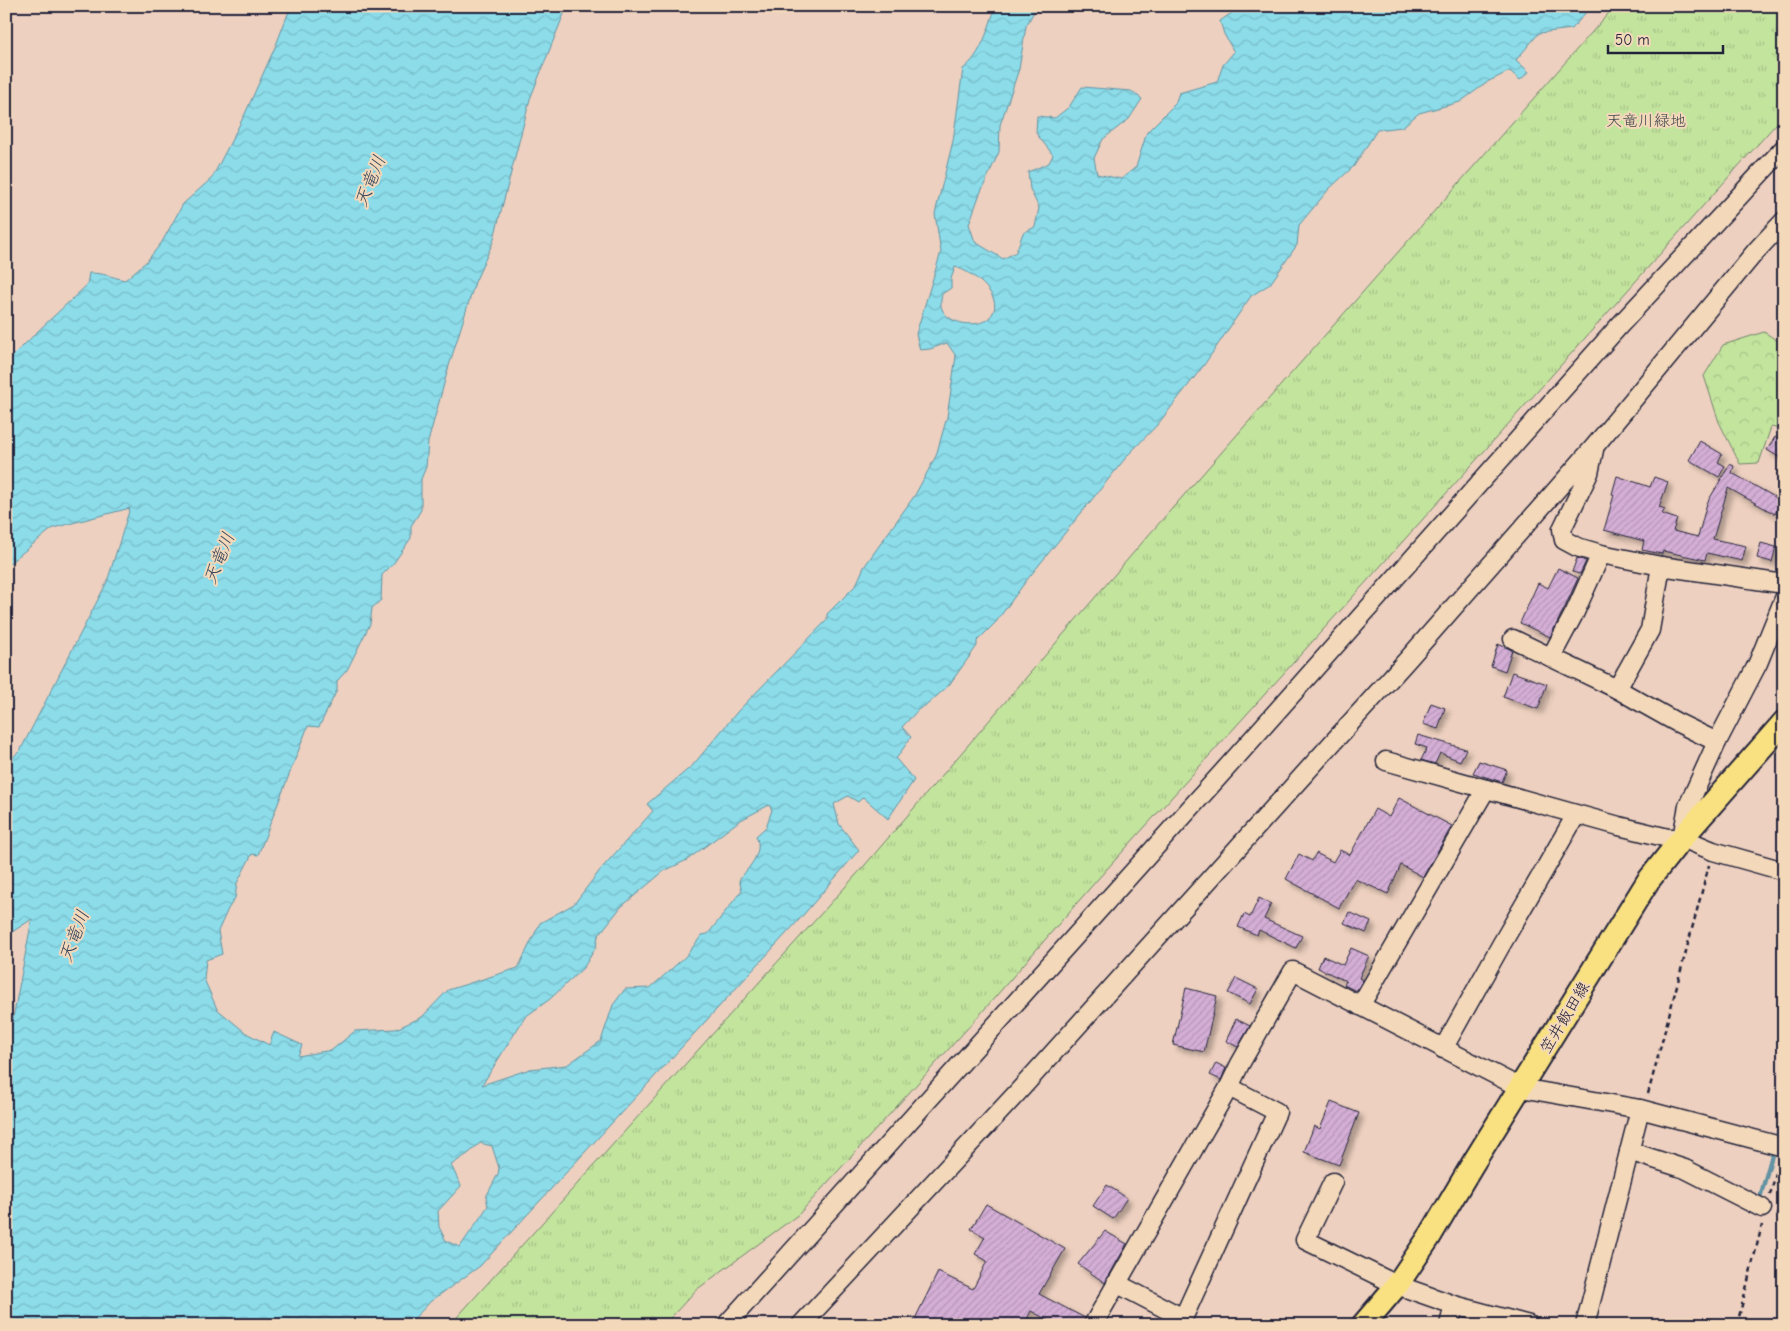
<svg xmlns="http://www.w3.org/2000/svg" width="1790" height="1331" font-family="'Comic Neue','Klee One',sans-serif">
<defs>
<pattern id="forest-crowns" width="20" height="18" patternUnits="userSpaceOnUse" patternTransform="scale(1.25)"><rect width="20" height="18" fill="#c3e49d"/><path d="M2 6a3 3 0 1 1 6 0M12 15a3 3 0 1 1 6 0" fill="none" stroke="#a7c388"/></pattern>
<pattern id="park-tufts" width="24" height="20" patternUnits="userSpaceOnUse" patternTransform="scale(1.25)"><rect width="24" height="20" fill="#c3e49d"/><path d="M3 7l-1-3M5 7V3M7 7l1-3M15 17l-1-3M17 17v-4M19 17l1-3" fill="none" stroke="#a7c388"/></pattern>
<pattern id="water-waves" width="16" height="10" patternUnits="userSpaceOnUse" patternTransform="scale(1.25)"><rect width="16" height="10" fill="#8cdce9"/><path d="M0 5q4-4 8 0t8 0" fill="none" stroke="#78bcc9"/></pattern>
<pattern id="building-hatch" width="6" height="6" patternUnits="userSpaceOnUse" patternTransform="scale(1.25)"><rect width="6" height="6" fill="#d4aed5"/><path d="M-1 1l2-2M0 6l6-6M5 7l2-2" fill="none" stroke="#b695b8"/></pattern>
<filter id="shadow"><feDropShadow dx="4.5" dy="4.5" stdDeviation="2.5" flood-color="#0004"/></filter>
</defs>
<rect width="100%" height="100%" fill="#edd0bf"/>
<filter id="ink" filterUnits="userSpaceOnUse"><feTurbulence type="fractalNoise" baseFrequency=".02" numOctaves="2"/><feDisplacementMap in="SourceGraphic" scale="10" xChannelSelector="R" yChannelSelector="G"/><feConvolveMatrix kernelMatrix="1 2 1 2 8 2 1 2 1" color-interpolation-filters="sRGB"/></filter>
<g filter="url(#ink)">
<!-- forest -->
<polygon fill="url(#forest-crowns)" stroke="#72836c" points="1764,332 1784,345 1784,430 1771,427 1759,463 1740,464 1719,422 1704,376 1723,345"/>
<!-- park -->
<polygon fill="url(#park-tufts)" stroke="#72836c" points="1615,6 1784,6 1784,115 1470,467 1097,880 976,1019 799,1214 696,1290 664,1325 450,1325 865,865 1147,537"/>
<!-- water -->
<path fill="url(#water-waves)" stroke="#6292a3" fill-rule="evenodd" d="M291,6H567L530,99L493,242L475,282L448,369L428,442L426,467L421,479V510L411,526V538L393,564L382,575L381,600L372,608L370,624L347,670L337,681V690L319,727L308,726L258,855L252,854L237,883L235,898L228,909L218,931L222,954L206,960L204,979L217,1009L246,1033L269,1045L274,1032L302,1045L298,1056L332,1050L355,1031L396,1029L422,1017L448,990L518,968L540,923L574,904L601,869L653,811L647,804L693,765L738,711L827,620V614L856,585L864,567L915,495L936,456L947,417L956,356L947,343L930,349L920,350L916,334L941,252L935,214L953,141L963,69C982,55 988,28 996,6H1037L1026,26L1019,69L1000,125L999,152L979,196L969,224L975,242L1003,259L1016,252L1023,233L1035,227L1039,208L1030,189L1028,172L1049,163L1053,155L1036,133L1037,116L1055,118L1069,107L1082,87L1131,91L1142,99L1129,119L1103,139L1094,158L1097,174L1121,179L1136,167L1147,132L1175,104L1179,93L1217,82L1223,65L1234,52L1224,34L1220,21L1242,6H1407V9H1419L1428,6H1591L1572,29L1539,33L1516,60L1529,72L1520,80L1510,71L1489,81L1460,102L1419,113L1402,127L1377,130L1354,166L1329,189L1299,225L1297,245L1270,284L1251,296L1204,365L1158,424L1128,455L1026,581L996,622L977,641V646L949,685L928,704L919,709L902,727L911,737L896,759L914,780L888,819L863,797L858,802L848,796L834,804L839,824L859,850L798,921L480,1266L431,1301L408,1325H6V1055L32,919L6,936V763L20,751L107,582L130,508L53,528L6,566V363L39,330L87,285L89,273C104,273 111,277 125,280L147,261L162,242L183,204L212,178L245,114L276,45ZM955,267C972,271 1009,299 989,318C977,329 948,324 942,309C940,305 941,299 942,294L951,288V279ZM769,805L772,810L766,827L756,836C764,853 749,867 739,880L742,890L708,934L702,935L686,956L650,988L625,989L613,1005L601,1041L567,1065L530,1069L482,1085L525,1017L550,999L584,967L596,947L598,936L621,907L664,871L687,860L739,821ZM480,1143L492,1146L499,1168L498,1174L486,1197L488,1206L460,1247L446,1241L439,1227L438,1211L461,1186L451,1165L469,1153Z"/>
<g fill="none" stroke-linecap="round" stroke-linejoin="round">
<!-- stream -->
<g stroke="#6292a3" stroke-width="4.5">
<polyline points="1776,1141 1784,1112"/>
<polyline points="1759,1201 1774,1148"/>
</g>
</g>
<!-- building -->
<g fill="url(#building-hatch)" stroke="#22223b" filter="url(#shadow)">
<polygon points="1775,437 1784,442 1784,460 1767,450"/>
<polygon points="1700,441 1722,454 1718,462 1725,466 1719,477 1689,460"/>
<polygon points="1730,464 1734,466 1732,473 1782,501 1775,514 1728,488 1713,539 1746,546 1742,561 1707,553 1705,560 1663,551 1662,554 1642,550 1644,541 1604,530 1614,495 1612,494 1617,476 1650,487 1654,477 1668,482 1659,507 1665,509 1662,514 1677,519 1673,531 1698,537 1707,503"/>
<polygon points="1761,543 1776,547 1772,562 1757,558"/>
<polygon points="1577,558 1586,561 1580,574 1572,572"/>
<polygon points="1558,568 1578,578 1565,607 1550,637 1520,623 1538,583 1548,588"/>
<polygon points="1498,644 1512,650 1505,671 1491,666"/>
<polygon points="1512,672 1547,684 1538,709 1503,697"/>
<polygon points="1431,703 1445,708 1438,729 1423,724"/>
<polygon points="1418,735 1445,743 1466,749 1460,761 1440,753 1435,764 1421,760 1427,748 1415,744"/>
<polygon points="1479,761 1507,770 1502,782 1473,773"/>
<polygon points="1399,798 1452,826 1423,877 1401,865 1388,894 1355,879 1339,908 1286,879 1299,854 1312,861 1316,853 1333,862 1340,850 1350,855 1375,809 1389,817"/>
<polygon points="1259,898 1271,904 1264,919 1302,936 1296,948 1259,930 1257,935 1238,927 1244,914 1250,917"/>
<polygon points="1349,912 1371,922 1366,933 1344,923"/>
<polygon points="1351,948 1369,956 1359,978 1363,980 1356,991 1344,985 1346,981 1318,968 1323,956 1343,965"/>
<polygon points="1236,978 1258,989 1250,1004 1228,993"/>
<polygon points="1186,988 1217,996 1204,1052 1173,1045"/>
<polygon points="1236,1019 1250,1026 1238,1047 1226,1041"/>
<polygon points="1216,1063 1226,1068 1221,1080 1210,1075"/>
<polygon points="1331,1102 1359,1113 1339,1165 1304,1152 1314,1126 1320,1129"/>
<polygon points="1107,1185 1127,1198 1113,1219 1093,1206"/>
<polygon points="986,1204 1065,1249 1039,1294 1085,1318 1082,1325 1057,1325 1031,1311 1024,1325 922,1325 914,1321 938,1272 973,1289 987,1261 975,1254 985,1237 971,1229"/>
<polygon points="1105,1231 1127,1244 1105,1283 1078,1264"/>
</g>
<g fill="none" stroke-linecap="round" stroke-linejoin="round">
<defs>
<g id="minor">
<polyline points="1594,450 1589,473 1562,529 1564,540 1577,547 1601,554"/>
<polyline points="1513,639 1617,689 1650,630 1661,566 1784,584"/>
<polyline points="1551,657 1575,612 1601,554 1661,566"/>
<polyline points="1617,689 1676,722 1717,742"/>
<polyline points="1386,761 1619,826 1668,838 1682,838 1713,851 1784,871"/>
<polyline points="1682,838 1688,806 1717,742 1758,663 1784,599"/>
<polyline points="1360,1006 1486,789"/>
<polyline points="1443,1049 1501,945 1576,815"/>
<polyline points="1640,1109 1784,1147"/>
<polyline points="1629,1151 1685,1169 1762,1208"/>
<polyline points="1333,1182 1305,1240 1397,1285 1454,1305 1529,1325"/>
<polyline points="1116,1283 1183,1318"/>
<polyline points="726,1325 1230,764 1619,326 1784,148"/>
<polyline points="801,1325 1017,1093 1408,659 1594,447 1756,251 1784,221"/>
<polyline points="1093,1325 1229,1087 1240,1064 1293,971 1521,1088 1640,1109 1585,1325"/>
<polyline points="1180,1325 1277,1112 1229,1087"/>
<polyline points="1449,1325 1454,1305"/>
</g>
<polyline id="major" points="1363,1325 1397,1285 1430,1236 1472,1165 1648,881 1682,838 1784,722"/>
</defs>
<!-- minor casing -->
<use href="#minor" stroke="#22223b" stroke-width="21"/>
<!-- major casing -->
<use href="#major" stroke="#22223b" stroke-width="26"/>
<!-- path -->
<g stroke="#22223b" stroke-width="2.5" stroke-dasharray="5 4" stroke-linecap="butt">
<polyline points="1648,1094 1709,865"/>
<polyline points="1770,1195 1779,1162"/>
<polyline points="1776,1214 1784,1217"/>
<polyline points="1737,1325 1762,1225"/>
</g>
<!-- minor -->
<use href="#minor" stroke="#f3d8ba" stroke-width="18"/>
<!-- major -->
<use href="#major" stroke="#f9e181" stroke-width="22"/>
</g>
</g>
<g text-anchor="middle" stroke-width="4" stroke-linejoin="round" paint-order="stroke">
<!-- park labels -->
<g font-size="16" fill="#42494f" stroke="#f3d8ba">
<text x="1646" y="126">天竜川緑地</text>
</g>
<!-- street labels -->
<g font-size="16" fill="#22223b" stroke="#f3d8ba">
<text transform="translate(1564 1017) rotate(-59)" y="6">笠井飯田線</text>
</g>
<!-- water labels -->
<g font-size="18" font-style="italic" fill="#37475e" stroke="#f3d8ba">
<text transform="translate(370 181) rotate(-68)" y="6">天竜川</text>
<text transform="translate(219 558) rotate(-68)" y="6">天竜川</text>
<text transform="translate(74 936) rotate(-69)" y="6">天竜川</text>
</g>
</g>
<!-- margin -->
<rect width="1790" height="1331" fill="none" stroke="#f3d8ba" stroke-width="25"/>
<rect x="12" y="12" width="1765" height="1306" fill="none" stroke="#22223b" stroke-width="2" filter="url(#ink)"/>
<!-- scale -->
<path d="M1608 45v8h115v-8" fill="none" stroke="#22223b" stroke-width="2.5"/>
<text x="1615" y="45" font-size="15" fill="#22223b" stroke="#f3d8ba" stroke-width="4" paint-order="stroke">50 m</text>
</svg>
